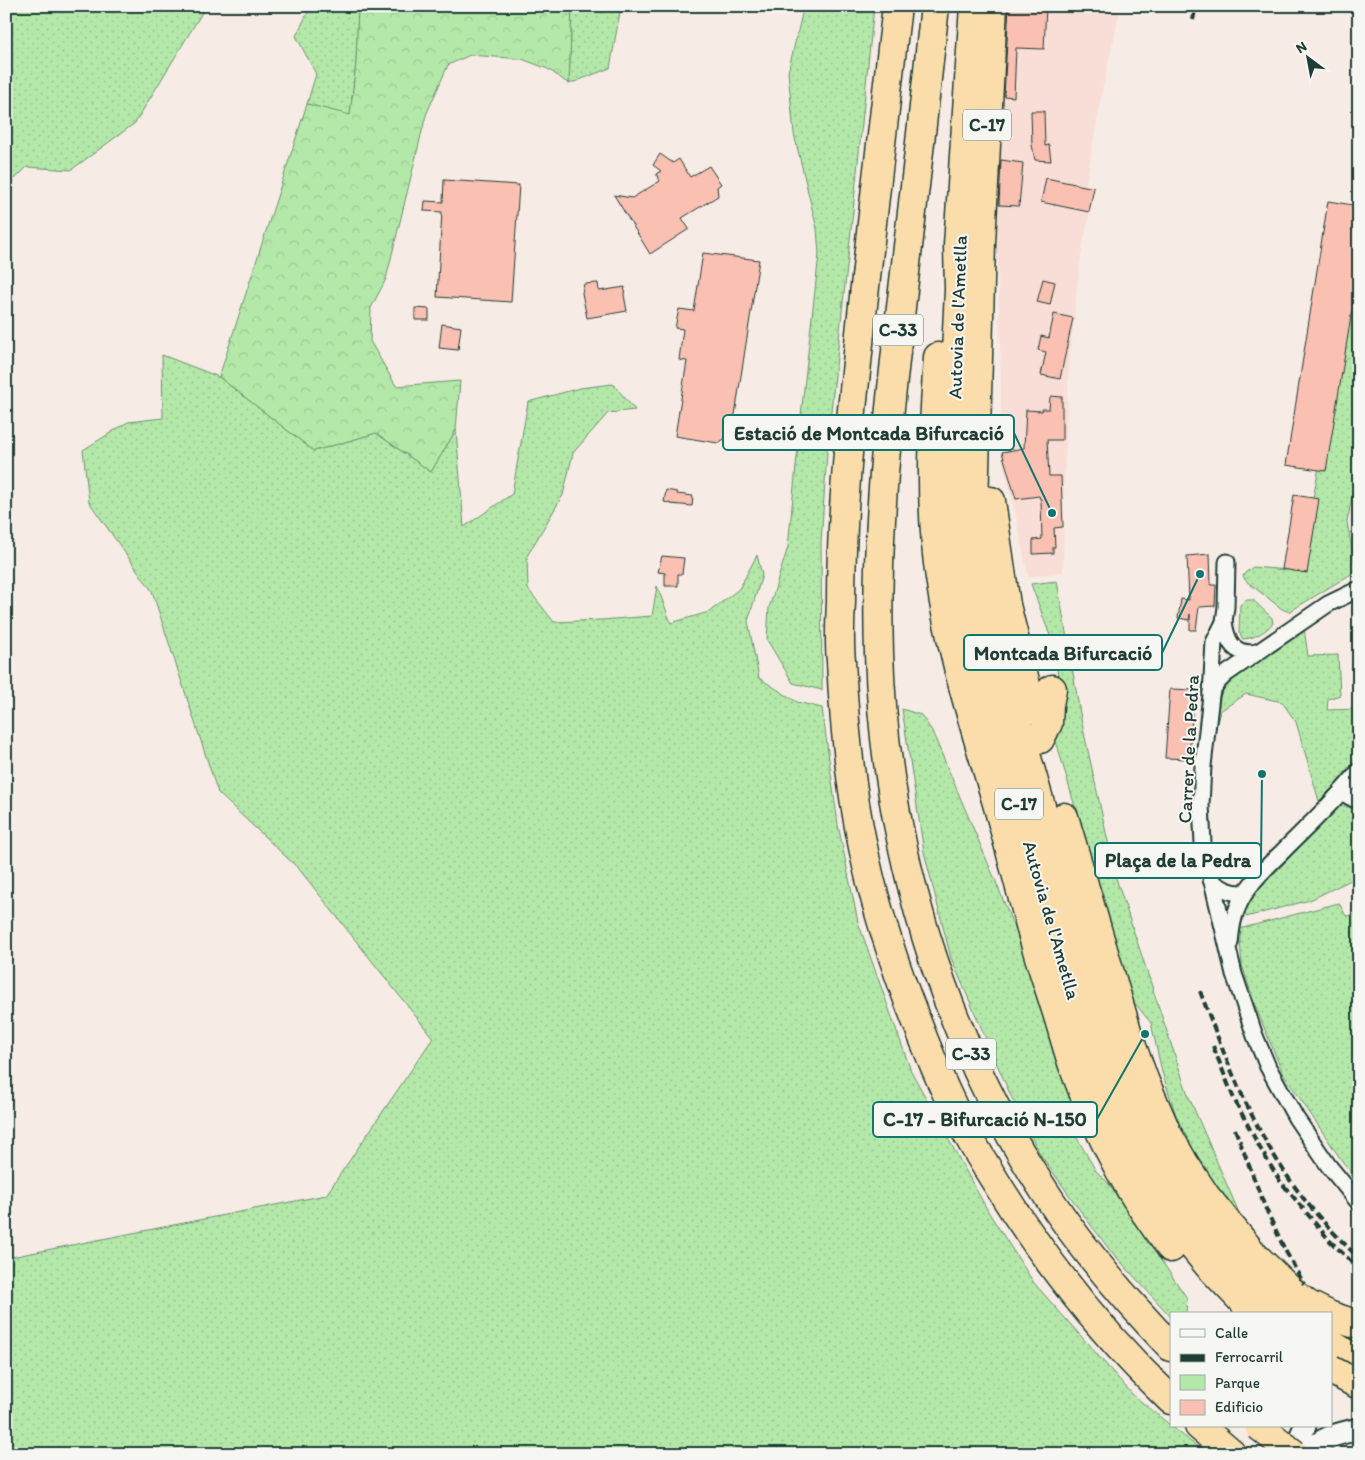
<svg xmlns="http://www.w3.org/2000/svg" width="1365" height="1460" font-family="Itim,sans-serif">
<defs>
<pattern id="green-dots" width="8" height="8" patternUnits="userSpaceOnUse" patternTransform="scale(1.25)"><rect width="8" height="8" fill="#b4e8a9"/><path d="M2 2h.1M6 6h.1" fill="none" stroke="#9ac892" stroke-width="1.8" stroke-linecap="round"/></pattern>
<pattern id="forest-crowns" width="20" height="18" patternUnits="userSpaceOnUse" patternTransform="scale(1.25)"><rect width="20" height="18" fill="#b4e8a9"/><path d="M2 6a3 3 0 1 1 6 0M12 15a3 3 0 1 1 6 0" fill="none" stroke="#9ac892"/></pattern>
</defs>
<rect width="100%" height="100%" fill="#f7ebe5"/>
<filter id="ink" filterUnits="userSpaceOnUse"><feTurbulence type="fractalNoise" baseFrequency=".02" numOctaves="2"/><feDisplacementMap in="SourceGraphic" scale="10" xChannelSelector="R" yChannelSelector="G"/><feConvolveMatrix kernelMatrix="1 2 1 2 8 2 1 2 1" color-interpolation-filters="sRGB"/></filter>
<g filter="url(#ink)">
<!-- built -->
<polygon fill="#f8ded6" points="1003,6 1121,6 1102,91 1086,184 1095,186 1080,260 1069,365 1064,483 1063,572 1028,577 1016,516 1001,452 1001,378 996,207"/>
<!-- green -->
<g fill="url(#green-dots)" stroke="#6a926e">
<polygon points="6,6 206,6 135,123 71,170 27,167 6,188"/>
<polygon points="311,6 358,6 356,63 350,116 307,104 316,74 296,36"/>
<polygon points="572,6 621,6 610,68 569,84"/>
<polygon points="804,6 874,6 850,240 828,438 821,542 822,690 793,683 767,640 769,608 788,547 802,406 819,254 817,229 794,134 788,72"/>
<polygon points="1359,232 1359,463 1347,522 1356,571 1289,612 1282,609 1246,581 1243,576 1245,573 1253,567 1299,571 1324,441"/>
<polygon points="162,355 219,377 314,451 376,433 431,472 456,430 464,527 512,494 528,402 580,388 613,384 635,410 608,413 573,453 563,495 527,556 528,589 554,622 601,620 652,616 657,586 671,623 709,612 739,589 757,555 762,575 748,621 759,678 797,702 822,708 838,825 858,922 911,1071 989,1213 1034,1283 1133,1395 1206,1454 6,1454 6,1258 326,1195 433,1038 299,869 218,793 152,591 89,502 83,450 128,422 163,418"/>
<polygon points="1057,581 1081,719 1116,878 1188,1095 1246,1229 1223,1203 1184,1140 1162,1072 1151,1023 1130,997 1056,741 1061,693 1052,641 1031,584"/>
<path d="M1247,600H1253L1272,618L1273,623C1267,631 1253,639 1243,639L1239,632L1240,605Z"/>
<polygon points="1304,628 1308,656 1338,655 1340,695 1328,699 1327,710 1359,709 1359,755 1336,784 1319,801 1296,722 1282,702 1246,694 1220,711 1211,747 1221,693 1225,685"/>
<polygon points="902,709 921,715 932,731 996,882 1016,932 1030,971 1045,1022 1078,1122 1077,1138 1096,1171 1108,1183 1187,1298 1186,1314 1171,1314 1171,1317 1109,1249 1079,1209 1040,1154 1010,1094 951,958 924,852"/>
<polygon points="1339,806 1348,806 1359,813 1359,876 1310,900 1246,917 1244,905"/>
<polygon points="1339,903 1346,916 1359,914 1359,1182 1342,1161 1283,1073 1256,1008 1242,965 1239,929"/>
</g>
<!-- forest -->
<polygon fill="url(#forest-crowns)" stroke="#6a926e" points="358,6 572,6 569,84 548,69 522,59 470,55 448,65 426,115 386,279 371,308 370,341 396,386 460,381 456,430 431,472 376,433 314,451 219,377 307,104 350,115 356,63"/>
<!-- building -->
<g fill="#fac0b2" stroke="#1f3d34">
<polygon points="1009,6 1046,6 1044,49 1016,48 1014,97 1004,96"/>
<polygon points="1031,111 1044,111 1045,146 1049,145 1051,161 1035,160 1032,145"/>
<polygon points="660,154 673,163 679,159 690,177 709,166 721,184 717,187 718,196 682,218 689,229 650,254 614,195 632,198 660,181 656,174 661,171 653,165"/>
<polygon points="1001,160 1023,163 1019,206 999,205"/>
<polygon points="1046,178 1094,188 1089,212 1041,202"/>
<polygon points="444,180 519,185 511,302 437,297 442,212 424,211 425,201 443,202"/>
<polygon points="1328,201 1359,206 1359,267 1326,471 1286,465"/>
<polygon points="703,253 759,260 732,434 718,443 675,436 687,361 679,360 683,329 675,328 679,309 694,311"/>
<polygon points="1043,279 1055,282 1050,305 1037,302"/>
<polygon points="598,283 599,291 625,287 624,295 627,311 587,318 582,293 584,284"/>
<polygon points="415,308 429,309 429,320 415,320"/>
<polygon points="1054,314 1073,318 1060,379 1041,375 1046,352 1038,350 1041,336 1049,338"/>
<polygon points="442,324 461,327 458,350 439,348"/>
<polygon points="1051,396 1062,397 1062,440 1047,440 1049,476 1061,476 1063,527 1054,528 1055,547 1053,547 1053,553 1033,554 1033,540 1042,539 1041,499 1040,499 1039,496 1016,499 1002,452 1024,448 1026,410 1042,411 1042,409 1049,409 1050,397"/>
<polygon points="666,490 677,492 677,494 693,496 692,506 670,504 670,503 664,502"/>
<polygon points="1294,495 1319,499 1307,573 1282,569"/>
<polygon points="1210,554 1211,585 1216,585 1215,606 1199,607 1196,630 1190,630 1190,614 1189,620 1178,618 1181,599 1189,600 1187,556"/>
<polygon points="662,556 684,558 682,574 678,574 678,586 665,586 665,573 658,572"/>
<polygon points="1170,689 1194,690 1189,759 1165,758"/>
</g>
<g fill="none" stroke-linecap="round" stroke-linejoin="round">
<defs>
<g id="street">
<polyline points="1227,562 1226,607 1224,622 1214,642 1211,695 1203,766 1201,805 1203,843 1234,974 1255,1036 1268,1067 1296,1118 1328,1165 1359,1203"/>
<path d="M1224,622C1227,642 1234,656 1257,652"/>
<polyline points="1211,693 1217,683 1226,674 1328,604 1359,589"/>
<polyline points="1341,792 1359,802"/>
<path d="M1211,880C1221,889 1231,894 1245,893"/>
<path d="M1230,943C1231,932 1232,920 1237,909C1246,885 1266,868 1284,850C1310,824 1336,800 1359,771"/>
</g>
<g id="secondary">
<polyline points="1293,1454 1305,1426"/>
<path d="M1308,1454C1320,1437 1340,1433 1359,1429"/>
</g>
<g id="highway">
<path d="M897,6C883,125 869,244 857,363C848,442 841,522 841,602C840,621 839,642 841,661C844,723 850,786 863,847C873,898 889,948 907,997C920,1030 932,1062 947,1094C960,1123 977,1152 994,1179C1044,1261 1102,1334 1171,1400"/>
<path d="M935,6C925,101 914,195 903,290C889,410 875,531 879,653C885,842 941,1033 1045,1192C1081,1248 1125,1299 1171,1347"/>
<polyline points="974,6 958,245 959,290 953,414 953,467 955,527 962,595 990,698 1079,1016 1108,1103 1131,1152 1180,1231 1209,1266 1255,1314"/>
<polyline points="993,6 981,243 974,509 978,551 981,576 1002,671 1108,1039 1123,1081 1138,1117 1157,1158 1188,1205 1216,1243 1246,1275 1267,1296 1289,1314"/>
<path d="M938,357C933,431 929,505 940,578C952,663 981,745 1004,828C1014,864 1023,900 1033,936C1040,962 1049,987 1057,1013C1063,1032 1068,1052 1075,1071C1098,1133 1129,1196 1171,1248"/>
<polyline points="991,501 1006,605 1032,709"/>
<polyline points="1040,739 1048,723 1049,705 1052,689"/>
<polyline points="1064,817 1130,1041 1145,1082 1167,1133 1184,1163 1205,1195 1255,1256 1292,1292 1307,1304 1327,1314"/>
<polyline points="1331,1316 1352,1323"/>
<polyline points="1331,1344 1359,1362"/>
<polyline points="1199,1426 1232,1454"/>
</g>
</defs>
<!-- street casing -->
<use href="#street" stroke="#1f3d34" stroke-width="19"/>
<!-- secondary casing -->
<use href="#secondary" stroke="#1f3d34" stroke-width="25"/>
<!-- highway casing -->
<use href="#highway" stroke="#1f3d34" stroke-width="31"/>
<!-- street -->
<use href="#street" stroke="#f6f6f2" stroke-width="15"/>
<!-- secondary -->
<use href="#secondary" stroke="#f6f6f2" stroke-width="21"/>
<!-- highway -->
<use href="#highway" stroke="#faddab" stroke-width="28"/>
<!-- rail -->
<g stroke="#1f3d34" stroke-width="4" stroke-dasharray="8 4" stroke-linecap="butt">
<polyline points="1193,20 1196,6"/>
<path d="M1200,991C1224,1055 1249,1120 1288,1177C1308,1207 1333,1233 1359,1258"/>
<polyline points="1213,1046 1234,1099 1260,1148 1280,1181 1330,1241 1359,1269"/>
<polyline points="1235,1129 1265,1207 1285,1250 1304,1284"/>
</g>
<defs>
<g id="highway-bridge">
<polyline points="1331,1370 1359,1385"/>
<polyline points="1259,1426 1294,1454"/>
</g>
</defs>
<!-- highway-bridge casing -->
<use href="#highway-bridge" stroke="#1f3d34" stroke-width="31" stroke-linecap="butt"/>
<!-- highway-bridge -->
<use href="#highway-bridge" stroke="#faddab" stroke-width="28"/>
</g>
</g>
<g text-anchor="middle" stroke-width="4" stroke-linejoin="round" paint-order="stroke">
<!-- shield labels -->
<g fill="#f6f6f2" stroke="#60746d" stroke-width="1">
<rect x="963" y="109.5" width="48" height="31" rx="4"/>
<rect x="873" y="314.5" width="50" height="31" rx="4"/>
<rect x="995" y="788.5" width="48" height="31" rx="4"/>
<rect x="946" y="1038.5" width="50" height="31" rx="4"/>
</g>
<g font-size="18" font-weight="bold" fill="#1f3d34">
<text x="987" y="131">C-17</text>
<text x="898" y="336">C-33</text>
<text x="1019" y="810">C-17</text>
<text x="971" y="1060">C-33</text>
</g>
<!-- street labels -->
<g font-size="19" fill="#1f3d34" stroke="#f6f6f2">
<text transform="translate(957 317) rotate(-88)" y="7">Autovia de l'Ametlla</text>
<text transform="translate(1188 749) rotate(-87)" y="7">Carrer de la Pedra</text>
<text transform="translate(1052 920) rotate(74)" y="7">Autovia de l'Ametlla</text>
</g>
</g>
<!-- callouts -->
<path fill="none" stroke="#0f766e" stroke-width="2" d="M1052 513L1014 433M1200 574L1162 653M1262 774L1261 860M1145 1034L1097 1119"/>
<g fill="#0f766e" stroke="#f6f6f2" stroke-width="2">
<circle cx="1052" cy="513" r="5"/>
<circle cx="1200" cy="574" r="5"/>
<circle cx="1262" cy="774" r="5"/>
<circle cx="1145" cy="1034" r="5"/>
</g>
<g fill="#f6f6f2" stroke="#0f766e" stroke-width="2">
<rect x="723" y="415" width="291" height="35" rx="5"/>
<rect x="964" y="635" width="198" height="35" rx="5"/>
<rect x="1095" y="843" width="166" height="35" rx="5"/>
<rect x="873" y="1102" width="224" height="35" rx="5"/>
</g>
<g font-size="20" text-anchor="middle" font-weight="bold" fill="#1f3d34">
<text x="869" y="440">Estació de Montcada Bifurcació</text>
<text x="1063" y="660">Montcada Bifurcació</text>
<text x="1178" y="867">Plaça de la Pedra</text>
<text x="985" y="1126">C-17 - Bifurcació N-150</text>
</g>
<!-- margin -->
<rect width="1365" height="1460" fill="none" stroke="#f6f6f2" stroke-width="25"/>
<rect x="12" y="12" width="1340" height="1435" fill="none" stroke="#1f3d34" stroke-width="2" filter="url(#ink)"/>
<!-- legend -->
<rect x="1170" y="1312" width="162" height="115" fill="#f6f6f2" stroke="#a0aca6"/>
<rect x="1180" y="1329" width="25" height="8" fill="#f6f6f2" stroke="#a0aca6"/>
<text x="1215" y="1338" font-size="15" fill="#1f3d34">Calle</text>
<rect x="1180" y="1354" width="25" height="8" fill="#1f3d34" stroke="#a0aca6"/>
<text x="1215" y="1362" font-size="15" fill="#1f3d34">Ferrocarril</text>
<rect x="1180" y="1375" width="25" height="15" fill="#b4e8a9" stroke="#a0aca6"/>
<text x="1215" y="1388" font-size="15" fill="#1f3d34">Parque</text>
<rect x="1180" y="1400" width="25" height="15" fill="#fac0b2" stroke="#a0aca6"/>
<text x="1215" y="1412" font-size="15" fill="#1f3d34">Edificio</text>
<!-- north arrow -->
<g transform="translate(1308 58) rotate(328)" stroke="#f6f6f2" stroke-width="4" paint-order="stroke">
<path d="M0-4L9 19L0 12L-9 19Z" fill="#1f3d34"/>
<text y="-8" font-size="14" font-weight="bold" text-anchor="middle" fill="#1f3d34">N</text>
</g>
</svg>
